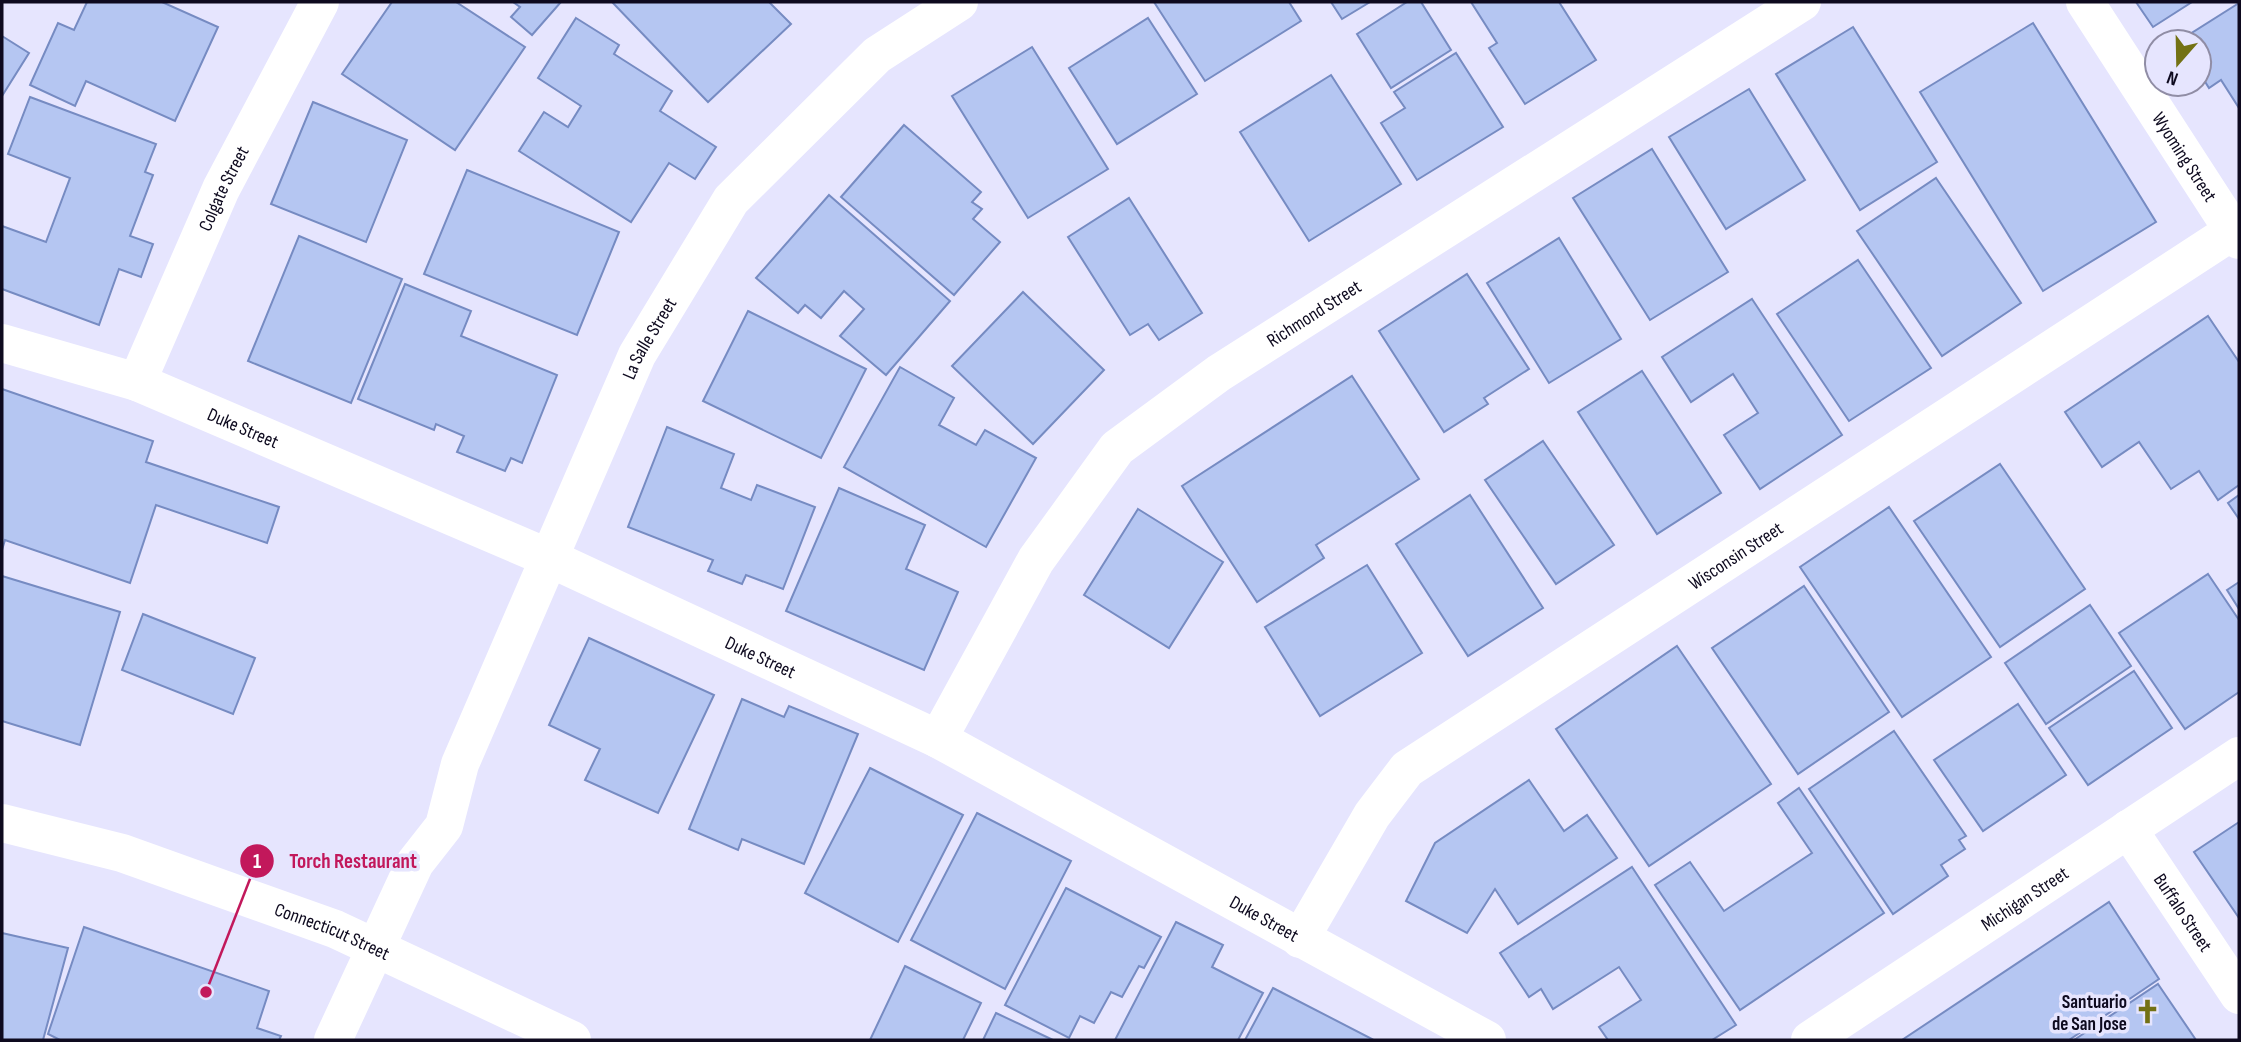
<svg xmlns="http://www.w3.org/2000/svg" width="2241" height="1042" font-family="'Sofia Sans Condensed',sans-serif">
<rect width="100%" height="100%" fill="#e6e5fe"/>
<!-- building -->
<g fill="#b5c6f2" stroke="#768bc2" stroke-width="2">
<polygon points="87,2 162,2 218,27 175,121 86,81 75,106 30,85 58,23 74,30"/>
<polygon points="392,2 456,2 525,47 455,150 342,74"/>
<polygon points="513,2 561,2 532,35 511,17 520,7"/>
<polygon points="612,2 769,2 791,24 708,102"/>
<polygon points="1154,2 1289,2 1301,21 1205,81"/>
<polygon points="1331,2 1370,2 1342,19"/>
<polygon points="1407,2 1421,2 1451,50 1391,88 1357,34"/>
<polygon points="1471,2 1559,2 1596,60 1525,104 1489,48 1497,43"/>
<polygon points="2136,2 2192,2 2153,27"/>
<polygon points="2239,3 2239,108 2221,80 2209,88 2199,72 2199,42 2179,41"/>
<polygon points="576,18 619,45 614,54 672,91 660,111 716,147 695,179 669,163 631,222 519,151 544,112 568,127 581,106 538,78"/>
<polygon points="1148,18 1197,94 1117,144 1069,68"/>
<polygon points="2033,23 2156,222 2043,291 1920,92"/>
<polygon points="1853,27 1937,162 1860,210 1776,74"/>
<polygon points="2,36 29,53 2,96"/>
<polygon points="1032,47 1108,169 1028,218 952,96"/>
<polygon points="1456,53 1503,127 1417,180 1381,123 1405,108 1394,92"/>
<polygon points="1331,75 1401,184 1309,241 1240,132"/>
<polygon points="1749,89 1805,180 1726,229 1669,137"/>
<polygon points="30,97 156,144 145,172 153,175 130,236 153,244 141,277 119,269 99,325 2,289 2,226 46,242 70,178 8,154"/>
<polygon points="313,102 407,140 366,242 271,204"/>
<polygon points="904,125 981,192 972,202 982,209 973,219 1000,242 954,295 841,197"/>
<polygon points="1652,149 1728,272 1650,320 1573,198"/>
<polygon points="467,170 619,232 577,335 424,274"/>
<polygon points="1936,178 2021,303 1942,356 1857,231"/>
<polygon points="829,195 950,301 886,375 840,336 864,309 844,291 821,318 805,305 798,313 756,278"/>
<polygon points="1129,198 1202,313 1159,340 1148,324 1130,335 1068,237"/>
<polygon points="299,236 402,279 351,403 248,361"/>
<polygon points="1559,238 1621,339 1549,383 1487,283"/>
<polygon points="1858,260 1931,368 1849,421 1777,314"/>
<polygon points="1467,274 1529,369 1484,398 1488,404 1444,432 1379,331"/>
<polygon points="405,284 471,311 461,336 557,375 522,463 511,458 505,471 457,452 464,436 436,424 434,430 358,399"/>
<polygon points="1023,292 1104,370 1033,444 952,366"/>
<polygon points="1752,299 1842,435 1760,489 1724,435 1758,413 1733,374 1691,402 1662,357"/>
<polygon points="748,311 866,369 821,458 703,401"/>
<polygon points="2208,316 2239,362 2239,485 2218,500 2199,471 2171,489 2139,442 2102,467 2065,412"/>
<polygon points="900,367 954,398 939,425 976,445 985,430 1036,458 986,547 844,467"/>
<polygon points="1642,371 1721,493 1657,534 1578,412"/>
<polygon points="1352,376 1419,479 1316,545 1324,558 1257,602 1182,486"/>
<polygon points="2,389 153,441 146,462 279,507 267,543 156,505 130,583 5,540 2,550"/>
<polygon points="667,427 734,454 721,488 751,500 757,485 815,507 783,589 746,575 742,584 708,571 713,560 628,527"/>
<polygon points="1543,441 1614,545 1556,584 1485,480"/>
<polygon points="2000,464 2085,589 2000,647 1914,521"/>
<polygon points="839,488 925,525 906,569 958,592 924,670 786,611"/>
<polygon points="1470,495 1543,608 1468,656 1396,544"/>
<polygon points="2239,495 2239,519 2228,503"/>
<polygon points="1889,507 1991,657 1902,717 1800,567"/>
<polygon points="1138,509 1223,562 1169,648 1084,595"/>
<polygon points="1367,565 1422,653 1320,716 1265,627"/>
<polygon points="2208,574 2239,620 2239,692 2185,729 2119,633"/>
<polygon points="2,576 120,612 80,745 2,721"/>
<polygon points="2239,582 2239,609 2227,590"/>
<polygon points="1804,586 1889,712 1798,774 1712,648"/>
<polygon points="2090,605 2131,666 2046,724 2005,663"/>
<polygon points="143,614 255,658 233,714 122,670"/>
<polygon points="589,638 714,695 658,813 585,780 600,749 549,725"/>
<polygon points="1677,646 1771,784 1649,866 1556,729"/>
<polygon points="2134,671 2172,728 2088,785 2049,728"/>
<polygon points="742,699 784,717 789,706 858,734 804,864 742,839 738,850 689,829"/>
<polygon points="2018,704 2066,775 1983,831 1934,760"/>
<polygon points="1894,731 1966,836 1959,840 1965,849 1941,865 1948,876 1893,914 1809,789"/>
<polygon points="870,768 963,815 898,942 805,893"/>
<polygon points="1529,780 1564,831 1587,815 1617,858 1518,924 1495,889 1467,933 1406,901 1435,843"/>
<polygon points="1799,788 1884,913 1740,1010 1655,885 1690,862 1724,911 1812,853 1778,803"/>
<polygon points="977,813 1071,861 1005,989 911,940"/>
<polygon points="2239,822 2239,918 2194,852"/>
<polygon points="1632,867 1736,1025 1712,1040 1608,1040 1599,1027 1641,1000 1619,967 1553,1009 1541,989 1529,997 1500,953"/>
<polygon points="1066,888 1161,937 1144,968 1139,966 1122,997 1111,992 1094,1023 1080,1016 1069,1038 1005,1005"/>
<polygon points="2109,902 2159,979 2069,1040 1902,1040"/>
<polygon points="1176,922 1223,945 1212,967 1263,993 1238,1040 1115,1040"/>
<polygon points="84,927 269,991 257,1028 281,1036 279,1040 60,1040 48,1034"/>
<polygon points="2,933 68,948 43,1040 2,1040"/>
<polygon points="905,966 981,1003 963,1040 870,1040"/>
<polygon points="2158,984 2196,1040 2074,1040"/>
<polygon points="1273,988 1372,1039 1371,1040 1245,1040"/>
<polygon points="996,1013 1053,1040 983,1040"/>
</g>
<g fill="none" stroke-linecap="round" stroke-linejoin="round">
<!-- minor -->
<g stroke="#fff" stroke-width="38">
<path id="s1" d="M2085,2L2239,240"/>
<path id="s2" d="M2,343L137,382L549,558L938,739L1487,1040"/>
<path id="s3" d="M137,382L221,189L320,2"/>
<path id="s4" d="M938,739L1036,560L1117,448L1219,373L1802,2"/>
<path id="s5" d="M2,823L122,853L335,929L572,1040"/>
<path id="s6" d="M2128,829L2239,995"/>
<path id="s7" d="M1300,939L1372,815L1407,769L2233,231"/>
<path id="s8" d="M333,1040L415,863L444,826L460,764L637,355L731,200L877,55L959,2"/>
<path id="s9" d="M1810,1040L2239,756"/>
</g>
</g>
<!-- icons -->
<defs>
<symbol id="church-bare" viewBox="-9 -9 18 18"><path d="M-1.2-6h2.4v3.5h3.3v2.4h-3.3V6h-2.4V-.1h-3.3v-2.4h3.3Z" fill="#737114" stroke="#e6e5fe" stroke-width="2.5" paint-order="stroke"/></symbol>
</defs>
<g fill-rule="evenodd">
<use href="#church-bare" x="2130" y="994" width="35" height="35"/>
</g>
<g text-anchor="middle" stroke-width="7" stroke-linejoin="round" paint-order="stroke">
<!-- street labels -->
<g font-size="19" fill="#0e0a1f" stroke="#e6e5fe">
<text dy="7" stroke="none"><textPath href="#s1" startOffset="184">Wyoming Street</textPath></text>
<text dy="7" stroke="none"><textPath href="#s3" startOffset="212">Colgate Street</textPath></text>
<text dy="7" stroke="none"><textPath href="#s4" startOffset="581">Richmond Street</textPath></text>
<text dy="7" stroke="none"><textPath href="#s8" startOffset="772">La Salle Street</textPath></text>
<text dy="7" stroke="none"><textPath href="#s2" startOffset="256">Duke Street</textPath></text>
<text dy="7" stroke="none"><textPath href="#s7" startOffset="593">Wisconsin Street</textPath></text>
<text dy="7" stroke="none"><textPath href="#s2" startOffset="822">Duke Street</textPath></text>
<text dy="7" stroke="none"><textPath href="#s9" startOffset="257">Michigan Street</textPath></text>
<text dy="7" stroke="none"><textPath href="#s6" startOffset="100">Buffalo Street</textPath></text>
<text dy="7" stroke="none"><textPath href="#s2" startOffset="1390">Duke Street</textPath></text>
<text dy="7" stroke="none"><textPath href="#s5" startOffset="348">Connecticut Street</textPath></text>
</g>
<!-- poi labels -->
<g font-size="19" font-weight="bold" fill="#0e0a1f" stroke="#e6e5fe" text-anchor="end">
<text x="2127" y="1008">Santuario<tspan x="2127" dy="22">de San Jose</tspan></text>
</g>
</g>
<!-- callouts -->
<path fill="none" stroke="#c2185b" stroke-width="2.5" d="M206 992L257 861"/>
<g fill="#c2185b" stroke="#e6e5fe" stroke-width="2.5">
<circle cx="206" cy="992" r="7"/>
<circle cx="257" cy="861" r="18"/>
</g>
<g font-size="21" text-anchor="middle" font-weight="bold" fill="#fff">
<text x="257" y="868">1</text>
</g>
<g font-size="21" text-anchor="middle" font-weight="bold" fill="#c2185b" stroke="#e6e5fe" stroke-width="7" stroke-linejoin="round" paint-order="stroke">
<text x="353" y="868">Torch Restaurant</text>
</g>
<!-- border -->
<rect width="2241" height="1042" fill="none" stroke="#0e0a1f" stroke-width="7"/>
<!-- north arrow -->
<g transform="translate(2178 63) rotate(200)"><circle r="33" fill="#e6e5fe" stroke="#908da5" stroke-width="2"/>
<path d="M0-5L12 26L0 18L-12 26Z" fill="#737114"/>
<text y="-10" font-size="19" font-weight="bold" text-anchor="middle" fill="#0e0a1f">N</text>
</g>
</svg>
